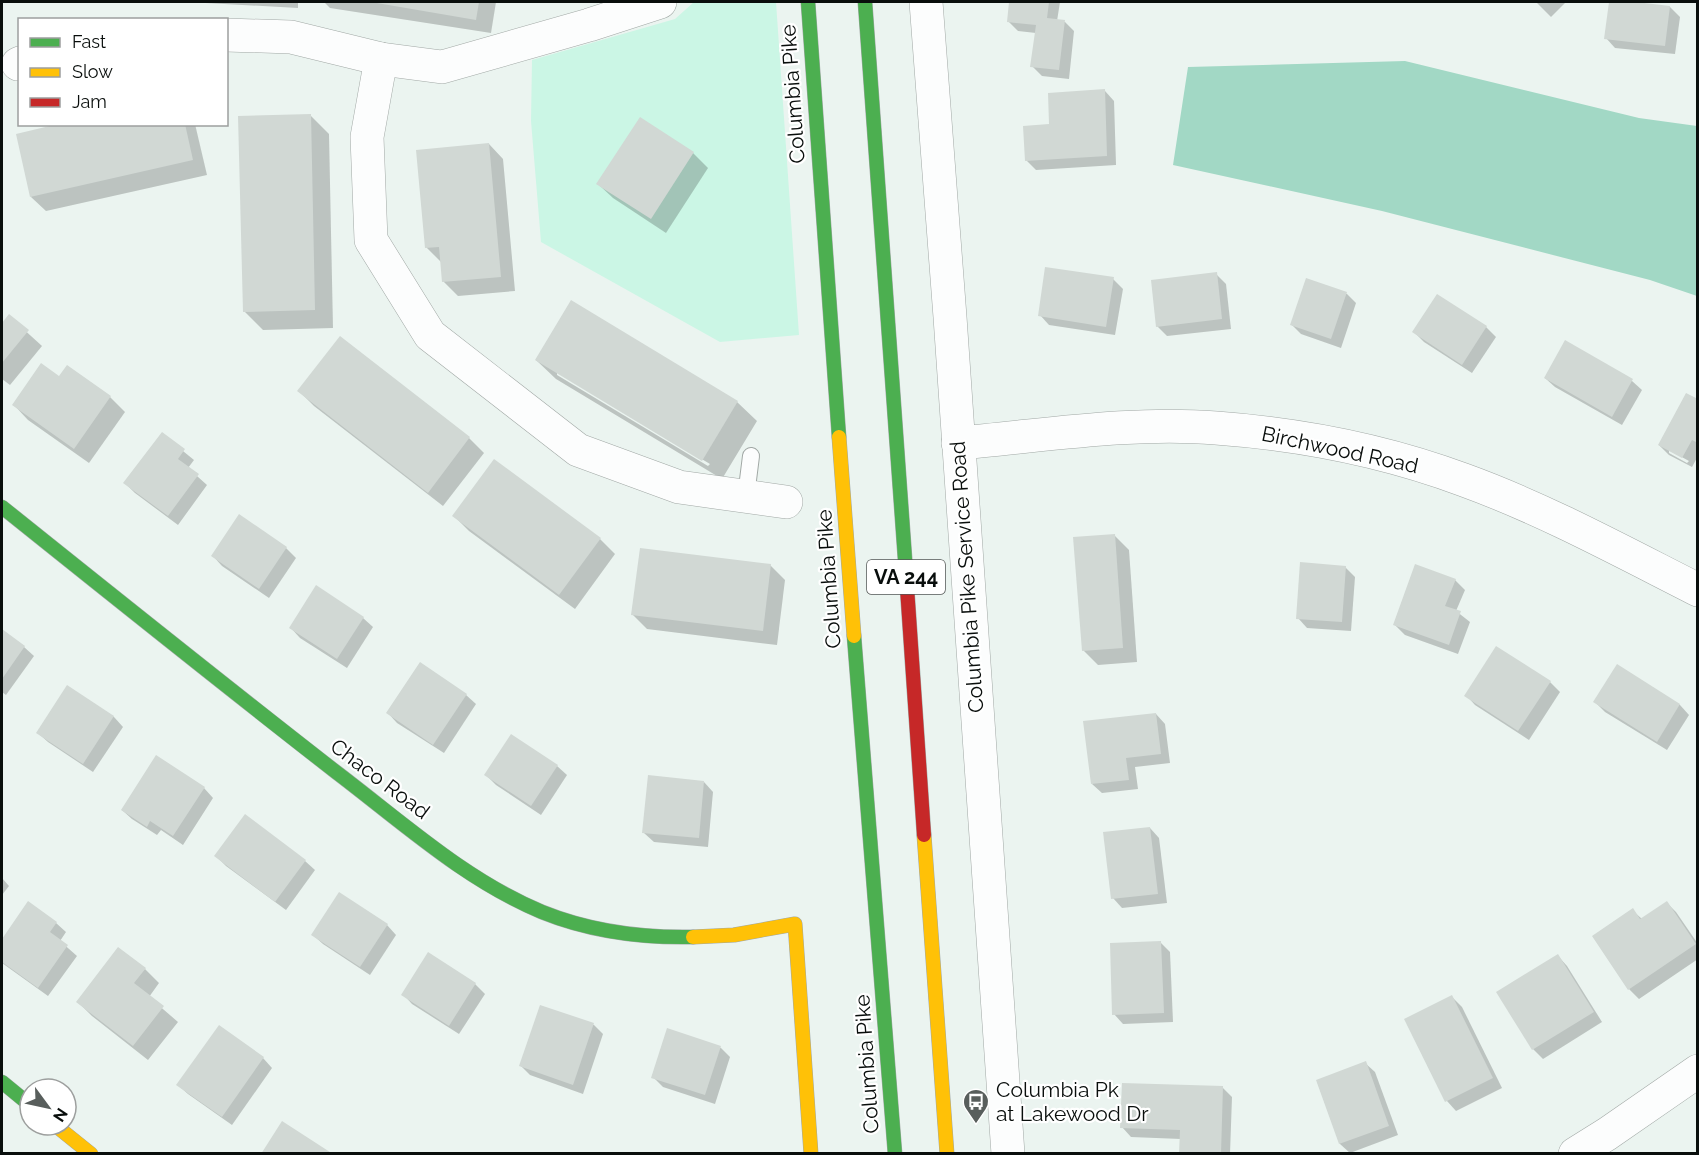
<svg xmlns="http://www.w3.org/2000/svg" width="1699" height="1155" font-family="Raleway,sans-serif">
<rect width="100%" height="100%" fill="#ebf4f0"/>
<!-- green -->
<polygon fill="#cbf6e5" points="694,2 776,2 799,335 720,342 541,242 531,121 532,60 675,19"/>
<!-- forest -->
<polygon fill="#a2d8c5" points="1405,61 1639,118 1697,126 1697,296 1650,280 1382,211 1173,165 1188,67"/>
<!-- shadow -->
<g fill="#0003" fill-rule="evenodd">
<polygon points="187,2 298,2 298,8"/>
<polygon points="324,2 496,2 491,33 330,8"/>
<polygon points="1011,2 1060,2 1057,21 1065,22 1074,31 1069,79 1042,76 1032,66 1036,33 1018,31 1008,21"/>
<polygon points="1536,2 1566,2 1551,17"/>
<polygon points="1610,2 1670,7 1680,17 1675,54 1615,48 1606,38"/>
<polygon points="1105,91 1114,101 1116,165 1036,170 1026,160 1051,125"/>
<polygon points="310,115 329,134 333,328 263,330 244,311"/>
<polygon points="640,119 693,153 708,168 666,233 613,198 598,184"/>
<polygon points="64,124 195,124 207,175 46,211 31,197"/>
<polygon points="489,144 503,159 515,291 458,296 443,281 441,262 426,247"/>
<polygon points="1216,274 1226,284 1231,329 1167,336 1157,326"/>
<polygon points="1113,279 1123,289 1115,335 1049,325 1040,315"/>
<polygon points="1307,280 1347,294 1356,303 1341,348 1301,334 1292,325"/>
<path d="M571,302L737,402L757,421L722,479L556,379L536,360ZM557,372L710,464L708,466L557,375Z"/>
<polygon points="9,316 42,346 10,385 2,379 2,326"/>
<polygon points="1486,327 1496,337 1472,373 1424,342 1414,332"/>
<polygon points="340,338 469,438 484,453 443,506 314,406 299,391"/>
<polygon points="1565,342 1632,381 1642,390 1622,425 1555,387 1545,378"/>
<polygon points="59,378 110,397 125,412 89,463 28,420 14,405"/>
<path d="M1698,400V456L1692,467L1669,455L1659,445ZM1669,450L1689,461L1687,463L1669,453Z"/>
<polygon points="162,434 194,460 188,468 207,485 178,525 135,493 125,483"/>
<polygon points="495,461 600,539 615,554 575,609 469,531 454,516"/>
<polygon points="240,516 286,548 296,558 269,598 222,566 213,556"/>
<polygon points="1115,536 1129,550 1137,662 1098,665 1083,650"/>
<polygon points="770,565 785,580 777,645 647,629 633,615"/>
<polygon points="1345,567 1355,577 1351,631 1307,628 1298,618"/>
<polygon points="1455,580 1465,590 1456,611 1470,622 1458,654 1405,635 1395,625"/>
<polygon points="363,618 373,627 347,668 300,638 291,628"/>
<polygon points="2,631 24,647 34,656 6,695 2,692"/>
<polygon points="1617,666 1680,705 1689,715 1667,750 1605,712 1595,702"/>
<polygon points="1550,682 1560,692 1529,740 1475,705 1466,695"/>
<polygon points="68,687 114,717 123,727 93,772 48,742 38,733"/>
<polygon points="466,695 476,704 444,753 397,723 388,713"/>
<polygon points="1156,714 1165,724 1170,763 1135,767 1138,789 1102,793 1092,784"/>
<polygon points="557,766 567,775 541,815 496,785 486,775"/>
<polygon points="704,782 713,792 708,847 654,842 644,833"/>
<polygon points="204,788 213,798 183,845 161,830 157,835 132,819 122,810"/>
<polygon points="1150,828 1159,838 1167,903 1122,908 1113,898"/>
<polygon points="216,856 305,861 315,870 286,910 226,866"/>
<polygon points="2,878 9,886 2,895"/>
<polygon points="28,903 56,923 66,932 60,941 77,956 48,996 2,963 2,942"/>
<polygon points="1667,903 1676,912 1698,944 1698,959 1639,999 1629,989 1594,937 1632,910 1642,919"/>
<polygon points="387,925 396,935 370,975 323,944 313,935"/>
<polygon points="1160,942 1170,952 1173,1022 1123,1024 1114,1014"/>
<polygon points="429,954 475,984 485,994 459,1034 412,1004 403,994"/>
<polygon points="1558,956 1567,966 1602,1022 1543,1059 1533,1049 1498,993"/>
<polygon points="145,969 159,983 149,997 178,1022 148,1060 92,1016 78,1002"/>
<polygon points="1452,997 1462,1007 1502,1088 1456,1111 1447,1101"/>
<polygon points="541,1006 594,1025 603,1034 583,1094 530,1075 521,1066"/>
<polygon points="668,1030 721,1048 730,1057 715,1104 663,1087 653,1077"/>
<polygon points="263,1058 272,1068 232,1125 188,1094 178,1085"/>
<polygon points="1365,1063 1375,1072 1398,1135 1350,1153 1340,1144 1317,1081"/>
<polygon points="1222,1087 1232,1097 1230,1154 1180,1154 1181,1139 1131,1137 1122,1127"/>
</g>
<!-- building -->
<g fill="#d1d8d4">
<polygon points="371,2 479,2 476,20"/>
<polygon points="1009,2 1049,2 1047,18 1065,20 1059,70 1030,67 1036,25 1007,22"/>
<polygon points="1609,2 1636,2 1670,6 1665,46 1604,39"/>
<polygon points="1105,89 1107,156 1025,161 1023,126 1049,124 1048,93"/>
<polygon points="311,114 315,310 243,312 238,116"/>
<polygon points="640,117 694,152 651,219 596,184"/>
<polygon points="58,124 185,124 193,160 30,197 16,134"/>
<polygon points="489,143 501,277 442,282 439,247 425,248 416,150"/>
<polygon points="1045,267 1114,277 1106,327 1038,316"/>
<polygon points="1217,272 1222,319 1156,327 1151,280"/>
<polygon points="1306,278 1347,292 1331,339 1290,325"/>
<polygon points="1437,294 1487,326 1462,365 1412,332"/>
<polygon points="571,300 738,401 702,461 535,360"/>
<polygon points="9,314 29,330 2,363 2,323"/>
<polygon points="340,336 470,437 428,493 297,391"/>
<polygon points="1565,340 1633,379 1612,417 1544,378"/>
<polygon points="41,363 59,376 67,365 111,396 74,449 12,405"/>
<polygon points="1686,393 1698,399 1698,443 1692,440 1682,458 1658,445"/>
<polygon points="162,432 185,449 178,459 199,474 168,516 123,483"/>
<polygon points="494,459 601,538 559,595 452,516"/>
<polygon points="239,514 287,547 259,589 211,556"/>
<polygon points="1115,534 1123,648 1082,651 1073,537"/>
<polygon points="640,548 771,564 763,631 631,615"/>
<polygon points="1300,562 1346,566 1342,622 1296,619"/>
<polygon points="1415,564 1456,579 1445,606 1461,611 1449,645 1393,625"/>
<polygon points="316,585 364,617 337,659 289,628"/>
<polygon points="2,629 25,646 2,679"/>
<polygon points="1496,646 1551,681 1518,731 1464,696"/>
<polygon points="420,662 467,694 433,745 386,713"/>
<polygon points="1617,664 1680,704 1657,742 1593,702"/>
<polygon points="67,685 114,716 83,764 36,733"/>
<polygon points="1156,713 1161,754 1126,758 1129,780 1091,784 1083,721"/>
<polygon points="511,734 558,765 531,806 484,775"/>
<polygon points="156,755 205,787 173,836 150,821 147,827 121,810"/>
<polygon points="648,775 704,781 699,838 642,833"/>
<polygon points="245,814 306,860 275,902 214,856"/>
<polygon points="1150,827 1158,894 1111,899 1103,832"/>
<polygon points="339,892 388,924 360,967 311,935"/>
<polygon points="28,901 57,922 50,932 68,945 38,988 2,962 2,939"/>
<polygon points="1667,901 1696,944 1628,990 1592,936 1633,908 1640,919"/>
<polygon points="1161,941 1164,1013 1112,1015 1110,943"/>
<polygon points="118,947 146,968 134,983 164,1006 133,1046 76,1002"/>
<polygon points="428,952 476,983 449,1026 401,995"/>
<polygon points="1558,954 1594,1012 1532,1050 1496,992"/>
<polygon points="1452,995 1493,1078 1445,1102 1404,1019"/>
<polygon points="540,1005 594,1023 573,1085 519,1066"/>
<polygon points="219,1025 264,1057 222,1117 176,1085"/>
<polygon points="667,1028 721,1046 705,1095 651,1078"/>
<polygon points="1366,1061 1389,1126 1339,1144 1316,1080"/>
<polygon points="1122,1083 1223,1086 1221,1154 1179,1154 1180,1130 1120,1128"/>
<polygon points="282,1121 333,1154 261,1154"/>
</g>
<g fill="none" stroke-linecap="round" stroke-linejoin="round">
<defs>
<polyline id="lane" points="746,496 751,456"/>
<g id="street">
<polyline points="926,2 950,317 1008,1154"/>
<polyline points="226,35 291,37 381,59 442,67 589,25 660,2"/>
<polyline points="381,59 367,137 371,240 430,335 578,450 679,487 786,502"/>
<polyline points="18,64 20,63"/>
<path d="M958,443C1042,436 1131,421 1216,428C1298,434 1386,451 1464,480C1544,509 1621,551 1698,590"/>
<polyline points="1575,1154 1607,1134 1698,1071"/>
</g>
<g id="fast">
<polyline points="808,2 839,437"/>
<polyline points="865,2 906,573"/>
<path d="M2,507C113,596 224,685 336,772C402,822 465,880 542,912C589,931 643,938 693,937"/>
<polyline points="854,636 895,1154"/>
<polyline points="2,1082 30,1105"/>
</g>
<g id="slow">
<polyline points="839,437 854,636"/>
<polyline points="924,835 947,1154"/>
<polyline points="693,937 734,935 795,924 811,1154"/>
<polyline points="55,1125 91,1154"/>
</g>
<polyline id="jam" points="906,573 924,835"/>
</defs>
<!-- lane casing -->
<use href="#lane" stroke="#a1a8a5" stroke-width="18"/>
<!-- street casing -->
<use href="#street" stroke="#a1a8a5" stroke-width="34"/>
<!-- fast casing -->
<use href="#fast" stroke="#a1a8a5" stroke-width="15"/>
<!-- slow casing -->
<use href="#slow" stroke="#a1a8a5" stroke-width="15"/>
<!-- jam casing -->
<use href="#jam" stroke="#a1a8a5" stroke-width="15"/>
<!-- lane -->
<use href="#lane" stroke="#fcfdfd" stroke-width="16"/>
<!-- street -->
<use href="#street" stroke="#fcfdfd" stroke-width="33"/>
<!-- fast -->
<use href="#fast" stroke="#4caf50" stroke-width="14"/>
<!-- slow -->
<use href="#slow" stroke="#ffc107" stroke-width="14"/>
<!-- jam -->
<use href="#jam" stroke="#c62828" stroke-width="14"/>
</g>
<!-- icons -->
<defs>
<symbol id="bus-pin" viewBox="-11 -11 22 30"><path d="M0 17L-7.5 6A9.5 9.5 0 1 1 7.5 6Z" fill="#585e5c" stroke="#fff"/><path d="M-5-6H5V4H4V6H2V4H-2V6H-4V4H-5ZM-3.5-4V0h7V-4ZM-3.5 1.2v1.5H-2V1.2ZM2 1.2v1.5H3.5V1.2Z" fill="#fff"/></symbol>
</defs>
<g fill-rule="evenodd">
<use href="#bus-pin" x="961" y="1087" width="30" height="40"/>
</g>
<g text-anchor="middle" stroke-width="4.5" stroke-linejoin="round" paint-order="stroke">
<!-- shield labels -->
<rect fill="#fff" stroke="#535655" stroke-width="1.5" x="867" y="560" width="78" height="34" rx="4.5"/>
<g font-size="20" font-weight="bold" fill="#090e0c">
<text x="906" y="584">VA 244</text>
</g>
<!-- street labels -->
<g font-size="21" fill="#090e0c" stroke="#fff">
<text transform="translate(793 94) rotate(-94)" y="7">Columbia Pike</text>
<text transform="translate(1340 450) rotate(12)" y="7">Birchwood Road</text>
<text transform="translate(967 577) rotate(-94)" y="7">Columbia Pike Service Road</text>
<text transform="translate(829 579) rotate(-94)" y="7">Columbia Pike</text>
<text transform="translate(380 779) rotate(37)" y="7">Chaco Road</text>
<text transform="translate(867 1064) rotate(-94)" y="7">Columbia Pike</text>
</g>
<!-- poi labels -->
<g font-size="21" fill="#090e0c" stroke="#fff" text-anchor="start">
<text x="996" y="1097">Columbia Pk<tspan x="996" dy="24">at Lakewood Dr</tspan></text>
</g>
</g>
<!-- border -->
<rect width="1699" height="1155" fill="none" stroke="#090e0c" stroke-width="6"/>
<!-- legend -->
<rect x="18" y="18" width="210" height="108" fill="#ffffff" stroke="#9d9f9e" stroke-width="1.5"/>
<rect x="30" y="38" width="30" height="9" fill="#4caf50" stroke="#9d9f9e" stroke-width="1.5"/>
<text x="72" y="48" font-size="18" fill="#090e0c">Fast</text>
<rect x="30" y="68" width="30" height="9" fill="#ffc107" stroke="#9d9f9e" stroke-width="1.5"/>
<text x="72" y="78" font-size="18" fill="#090e0c">Slow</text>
<rect x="30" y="98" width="30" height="9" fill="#c62828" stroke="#9d9f9e" stroke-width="1.5"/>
<text x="72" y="108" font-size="18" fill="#090e0c">Jam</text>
<!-- north arrow -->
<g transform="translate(48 1107) rotate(123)"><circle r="28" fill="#ffffff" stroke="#9d9f9e" stroke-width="1.5"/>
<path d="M0-4.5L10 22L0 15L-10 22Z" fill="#585e5c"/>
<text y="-9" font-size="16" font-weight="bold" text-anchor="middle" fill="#090e0c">N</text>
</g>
</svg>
